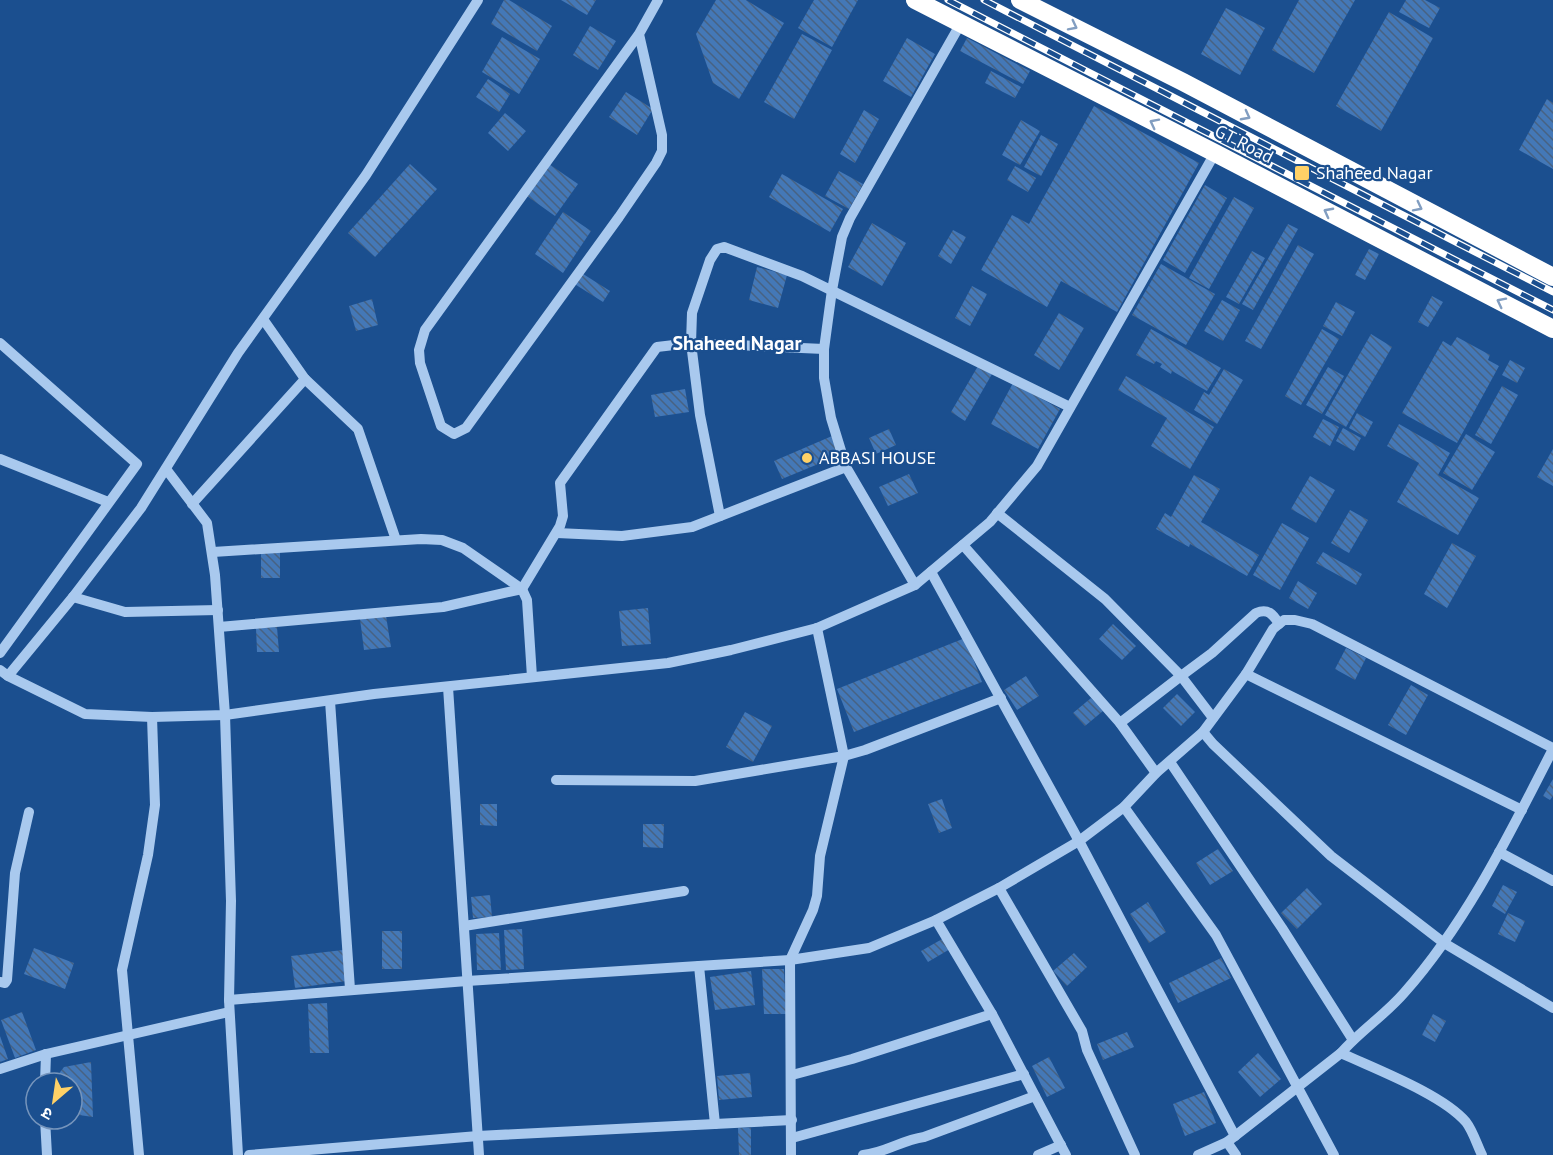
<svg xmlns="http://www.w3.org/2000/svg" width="1553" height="1155" font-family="'PT Sans','Noto Sans Devanagari',sans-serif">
<defs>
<pattern id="building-back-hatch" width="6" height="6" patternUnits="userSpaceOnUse" patternTransform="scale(1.5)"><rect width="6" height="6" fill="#4478b7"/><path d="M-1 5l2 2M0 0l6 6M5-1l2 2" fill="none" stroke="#486282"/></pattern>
</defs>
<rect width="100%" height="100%" fill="#1b4f8f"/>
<!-- building -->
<g fill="url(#building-back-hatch)">
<polygon points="504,0 509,0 552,26 537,51 491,24"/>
<polygon points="561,0 596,0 587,15"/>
<polygon points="716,0 746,0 784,23 739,99 713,83 696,34"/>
<polygon points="814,0 858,0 832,47 798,28"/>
<polygon points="1299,0 1355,0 1314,73 1272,50"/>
<polygon points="1406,0 1425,0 1440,8 1429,28 1399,12"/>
<polygon points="1226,8 1265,28 1240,75 1201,54"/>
<polygon points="1389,12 1433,38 1381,131 1336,106"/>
<polygon points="590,26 616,41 598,70 573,55"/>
<polygon points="802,34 832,50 794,119 764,102"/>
<polygon points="502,37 540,59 519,94 482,72"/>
<polygon points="907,38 935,54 911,97 883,81"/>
<polygon points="967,38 1030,71 1023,84 960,51"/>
<polygon points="991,71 1021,87 1015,98 985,83"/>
<polygon points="488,79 510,94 499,112 476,97"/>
<polygon points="626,92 653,109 637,135 609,117"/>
<polygon points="1547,99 1553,103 1553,169 1519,150"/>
<polygon points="1094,106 1199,163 1117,312 1061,281 1047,307 981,270 1012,215 1029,224"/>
<polygon points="864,110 879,119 855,163 840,154"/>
<polygon points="505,113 526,131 508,151 488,133"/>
<polygon points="1021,120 1040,131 1020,165 1002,155"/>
<polygon points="1041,135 1058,144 1041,176 1024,167"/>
<polygon points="410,164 437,189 375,257 348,233"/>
<polygon points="549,164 578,184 555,216 527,196"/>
<polygon points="1015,166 1036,178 1028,192 1007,180"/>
<polygon points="839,171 863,184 849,209 825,196"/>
<polygon points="782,174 843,209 830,232 769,197"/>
<polygon points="1205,185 1227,198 1185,273 1163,260"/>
<polygon points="1234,197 1254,208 1209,289 1189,278"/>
<polygon points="563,212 591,231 563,273 535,254"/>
<polygon points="872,223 906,243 882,286 848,267"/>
<polygon points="1288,224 1298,229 1253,310 1242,304"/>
<polygon points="953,230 966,237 951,264 938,256"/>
<polygon points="1298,245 1314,254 1261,349 1245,341"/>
<polygon points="1369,249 1379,254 1365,280 1355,275"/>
<polygon points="1252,251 1265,258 1239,304 1226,297"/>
<polygon points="1161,264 1215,294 1186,345 1132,315"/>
<polygon points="757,267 787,275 778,308 749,300"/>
<polygon points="580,272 610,291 603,302 573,283"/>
<polygon points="972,286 987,294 970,326 955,318"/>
<polygon points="1432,296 1443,302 1428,327 1418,322"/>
<polygon points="372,299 378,325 356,331 349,306"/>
<polygon points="1222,300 1240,310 1223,341 1204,331"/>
<polygon points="1336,302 1355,312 1342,336 1323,326"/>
<polygon points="1059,313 1084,328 1059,370 1034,355"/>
<polygon points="1151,329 1221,368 1207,391 1172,371 1171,374 1160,367 1162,364 1156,361 1154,364 1136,355"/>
<polygon points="1322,329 1339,339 1301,405 1285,396"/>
<polygon points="1371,334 1392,347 1346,427 1325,415"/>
<polygon points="1457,337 1490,355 1488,360 1499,366 1457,443 1402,413 1443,341 1451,346"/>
<polygon points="1510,360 1525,368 1517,383 1502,375"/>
<polygon points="978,366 992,374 965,421 951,412"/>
<polygon points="1328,367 1344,376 1322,414 1306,405"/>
<polygon points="1224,369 1243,380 1217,424 1194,410 1204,392 1209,395"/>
<polygon points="1126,376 1214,427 1190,469 1151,446 1167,418 1118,390"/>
<polygon points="1013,383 1060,409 1038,449 991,424"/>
<polygon points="1502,386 1518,395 1491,444 1475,435"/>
<polygon points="685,389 689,412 655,417 651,395"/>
<polygon points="1357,413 1373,422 1365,437 1349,428"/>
<polygon points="1323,419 1339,427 1330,446 1313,437"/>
<polygon points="1399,424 1450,453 1438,475 1479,498 1458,535 1397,502 1419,463 1387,446"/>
<polygon points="1343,428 1361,438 1354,451 1336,441"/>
<polygon points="889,429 896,445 876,454 869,438"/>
<polygon points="1466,434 1495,452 1472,490 1443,473"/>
<polygon points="832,436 840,455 782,479 774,461"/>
<polygon points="1553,449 1553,486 1537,477"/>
<polygon points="909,474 918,493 888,506 879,487"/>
<polygon points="1194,475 1220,489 1201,522 1259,555 1247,576 1190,544 1189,547 1156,529 1165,513 1171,517"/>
<polygon points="1310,476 1335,490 1316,523 1291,509"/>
<polygon points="1350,510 1368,520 1349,553 1331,543"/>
<polygon points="1282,523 1309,538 1280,590 1253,575"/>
<polygon points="1452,543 1476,556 1447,608 1424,594"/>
<rect x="261" y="551" width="19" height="27"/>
<polygon points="1323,552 1362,574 1356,585 1316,563"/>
<polygon points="1298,581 1317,593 1308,609 1289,598"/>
<polygon points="648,608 651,644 622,646 619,611"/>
<polygon points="386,616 391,647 364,650 360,619"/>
<polygon points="1113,624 1136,646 1122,660 1099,639"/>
<polygon points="277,627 279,652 257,652 256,628"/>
<polygon points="965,638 982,682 854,732 837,689"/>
<polygon points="1346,648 1366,658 1355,680 1335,669"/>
<polygon points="1026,676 1039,696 1017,710 1004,690"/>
<polygon points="1411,685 1428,695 1406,735 1388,725"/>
<polygon points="1177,694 1195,712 1181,726 1163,708"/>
<polygon points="1091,698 1103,711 1085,726 1073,713"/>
<polygon points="745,712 772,726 753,762 726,747"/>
<polygon points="1553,779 1553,796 1550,800 1543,796"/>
<polygon points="942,799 952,828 939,833 928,804"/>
<polygon points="480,804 497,804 497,826 480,825"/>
<polygon points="643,824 664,824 663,848 643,847"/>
<polygon points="1218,849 1233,871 1210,885 1196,863"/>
<polygon points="1503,885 1517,892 1505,914 1492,906"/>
<polygon points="1307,888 1322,904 1297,929 1281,913"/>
<polygon points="490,895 492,917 473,918 471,897"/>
<polygon points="1148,902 1166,932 1149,943 1130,914"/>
<polygon points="1508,913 1525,921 1515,942 1498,934"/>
<polygon points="522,929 524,969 506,970 504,930"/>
<rect x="382" y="931" width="20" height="38"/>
<polygon points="499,933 501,970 477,970 476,934"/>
<polygon points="944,938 950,949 928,962 921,951"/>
<polygon points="34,948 74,963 65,989 24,974"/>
<polygon points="343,950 347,981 295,988 291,956"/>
<polygon points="1074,953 1087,967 1067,986 1053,971"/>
<polygon points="1221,958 1231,978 1178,1003 1169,983"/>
<polygon points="762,969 784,969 786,1014 764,1014"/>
<polygon points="751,971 755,1005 715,1010 710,977"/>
<polygon points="327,1003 329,1053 310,1053 308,1004"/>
<polygon points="22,1012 36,1050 15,1058 1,1020"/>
<polygon points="1433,1014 1446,1021 1435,1042 1422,1035"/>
<polygon points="1127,1032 1134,1047 1103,1060 1097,1044"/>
<polygon points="0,1036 8,1059 0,1062"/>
<polygon points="1258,1053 1281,1079 1260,1097 1238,1072"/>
<polygon points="1049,1057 1065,1088 1047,1097 1032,1066"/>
<polygon points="91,1062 93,1117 72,1114 72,1083 54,1083 54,1080 64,1067"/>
<polygon points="750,1073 752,1097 719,1100 717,1076"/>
<polygon points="1204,1092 1216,1123 1185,1136 1173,1104"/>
<polygon points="738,1128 751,1128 751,1155 739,1155"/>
</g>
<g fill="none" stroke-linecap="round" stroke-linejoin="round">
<!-- minor -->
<g stroke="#a9c9ee" stroke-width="10">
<polyline points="639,34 662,135 662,151 656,163 619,217 466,428 454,434 441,426 420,363 419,350 425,330 639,34 658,0"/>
<polyline points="263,319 305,379 358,429 396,540"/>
<polyline points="0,343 137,464 0,653"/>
<polyline points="0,459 108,502"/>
<polyline points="166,469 207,523 215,575 225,715 231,901 229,1000 238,1155"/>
<polyline points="192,504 305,379"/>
<polyline points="997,513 1105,599 1181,676 1120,723"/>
<polyline points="720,516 700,415 691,343 692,313 710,260 717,249 724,247 802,276 1070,407"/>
<polyline points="557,533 622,536 692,527 846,467"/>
<polyline points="963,545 1120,723 1156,773"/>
<polyline points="213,552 421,539 442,540 463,548 522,589 527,600 532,677"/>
<polyline points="931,572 1079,841 1235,1136"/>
<polyline points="915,585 846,467 831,418 824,378 824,349 832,290 842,237 850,218 961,23"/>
<polyline points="73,597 125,612 218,610"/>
<polyline points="219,627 443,607 522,589 560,526 563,516 560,483 657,347 691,343 824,349"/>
<polyline points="0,670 8,676 85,714 152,717 225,715 374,694 668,663 731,650 817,628 915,585 990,522 1037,466 1215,153"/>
<polyline points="1246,674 1522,810"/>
<polyline points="8,676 73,597 141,508 238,353 366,175 478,0"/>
<polyline points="448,687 479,1155"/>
<polyline points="330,701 350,989"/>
<path d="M1213,718L1181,676L1212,653L1256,613C1268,608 1273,614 1279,624"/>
<polyline points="1203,732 1213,744 1331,856 1444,943 1553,1008"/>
<polyline points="1170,762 1282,928 1353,1040"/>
<polyline points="556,780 695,781 844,756 865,750 1001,698"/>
<polyline points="1124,807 1216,935 1334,1155"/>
<polyline points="1499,852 1553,881"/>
<polyline points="999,888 1082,1031 1087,1050 1135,1155"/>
<polyline points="936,920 992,1014 1066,1155"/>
<polyline points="464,926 684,891"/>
<polyline points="699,966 715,1124"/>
<polyline points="0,982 5,983 7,980 15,873 29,812"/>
<polyline points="229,1000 467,981 790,960 869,948 936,920 999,888 1079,841 1124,807 1156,773 1203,732 1246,674 1273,629 1284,620 1295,620 1312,624 1553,748"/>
<path d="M1341,1053C1375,1069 1442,1094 1466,1122C1473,1131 1477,1145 1482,1155"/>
<polyline points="0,1069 46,1054 229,1012"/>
<polyline points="792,1075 852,1059 992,1014"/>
<polyline points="45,1083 46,1054"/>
<polyline points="45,1119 47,1155"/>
<polyline points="792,1138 1024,1074"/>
<polyline points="1227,1142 1236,1155"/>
<polyline points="139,1155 122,970 148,855 155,805 152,717"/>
<polyline points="249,1155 478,1136 792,1120"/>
<polyline points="791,1155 790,960 813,910 817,896 820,856 844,756 817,628"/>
<path d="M863,1155C885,1153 902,1140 924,1137L1035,1096"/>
<polyline points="1038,1155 1061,1145"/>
<path d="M1198,1155L1227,1142L1235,1136L1341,1053C1360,1031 1385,1015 1404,993C1467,922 1510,833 1553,749"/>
</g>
<!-- highway -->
<g stroke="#fff" stroke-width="18">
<polyline points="915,0 1215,153 1553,329"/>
<polyline points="1020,0 1183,82 1553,277"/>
</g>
<defs>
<g id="rail">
<polyline points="948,0 1553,310"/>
<polyline points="984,0 1553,292"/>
</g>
</defs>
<!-- rail casing -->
<use href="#rail" stroke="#fff" stroke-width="7"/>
<!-- rail -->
<use href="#rail" stroke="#1b4f8f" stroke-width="4.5" stroke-dasharray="14" stroke-linecap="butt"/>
</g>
<!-- one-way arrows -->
<defs><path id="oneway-chevron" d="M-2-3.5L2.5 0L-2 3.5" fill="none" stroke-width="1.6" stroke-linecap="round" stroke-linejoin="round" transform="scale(1.5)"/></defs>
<g stroke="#829ec1">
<use href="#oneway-chevron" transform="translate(1073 26) rotate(27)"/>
<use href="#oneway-chevron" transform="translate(1246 116) rotate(28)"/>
<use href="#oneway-chevron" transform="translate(1154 123) rotate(-153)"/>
<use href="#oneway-chevron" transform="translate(1418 207) rotate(27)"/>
<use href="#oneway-chevron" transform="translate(1328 212) rotate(-152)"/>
<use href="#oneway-chevron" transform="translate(1501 302) rotate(-153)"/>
</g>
<!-- markers -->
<g fill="#ffd166" stroke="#1b4f8f" stroke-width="2">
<rect x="1294" y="165" width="16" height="16" rx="3"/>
<circle cx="807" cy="458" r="6"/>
</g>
<g text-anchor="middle" stroke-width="4.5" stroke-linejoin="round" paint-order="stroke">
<!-- street labels -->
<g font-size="18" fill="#fff" stroke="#1b4f8f">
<text transform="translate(1244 144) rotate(27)" y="6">GT Road</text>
</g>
<!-- poi labels -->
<g font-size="18" fill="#fff" stroke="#1b4f8f" text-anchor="start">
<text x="1316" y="179">Shaheed Nagar</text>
<text x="819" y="464">ABBASI HOUSE</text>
</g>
<!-- neighbourhood labels -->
<g font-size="20" font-weight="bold" fill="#fff" stroke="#1b4f8f">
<text x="737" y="350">Shaheed Nagar</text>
</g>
</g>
<!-- north arrow -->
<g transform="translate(54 1101) rotate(209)"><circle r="28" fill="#1b4f8f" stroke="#7695bc" stroke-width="1.5"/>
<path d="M0-4.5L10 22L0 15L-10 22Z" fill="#ffd166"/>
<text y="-9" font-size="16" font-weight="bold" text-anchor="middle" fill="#ffffff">उ</text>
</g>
</svg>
